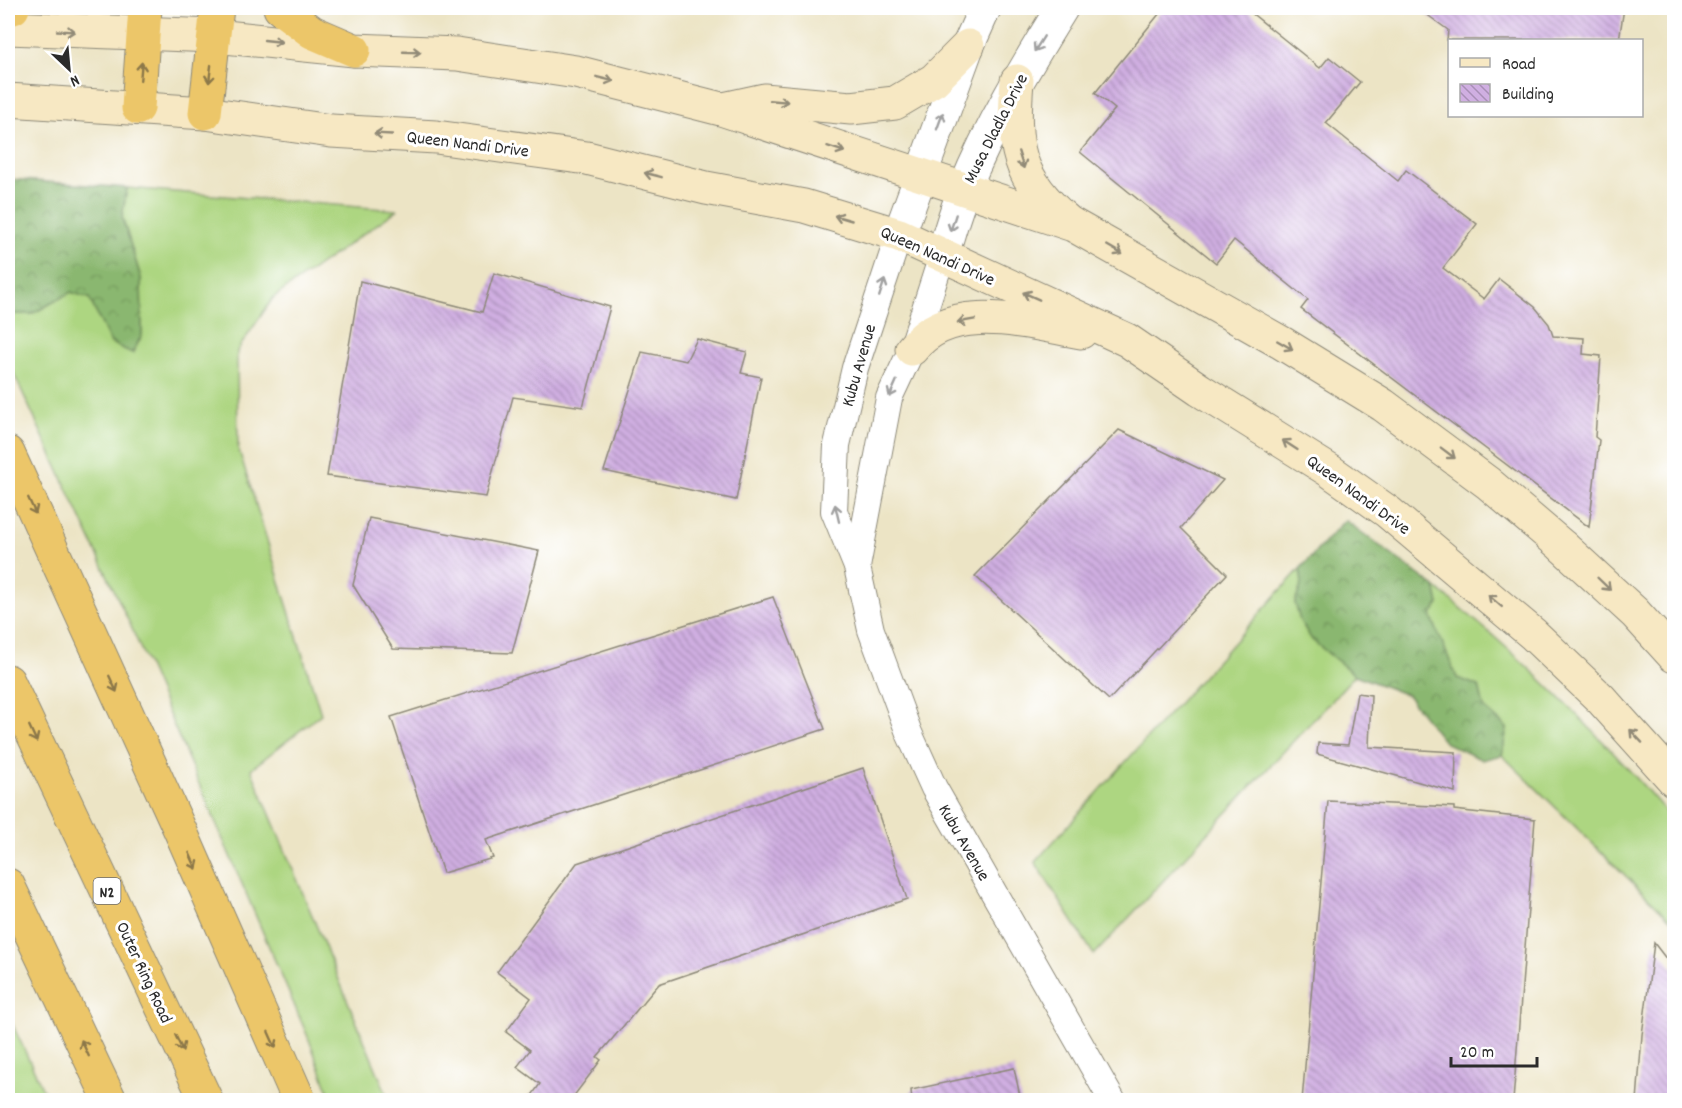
<svg xmlns="http://www.w3.org/2000/svg" width="1682" height="1108" font-family="Dekko,sans-serif">
<defs>
<pattern id="forest-crowns" width="20" height="18" patternUnits="userSpaceOnUse" patternTransform="scale(1.5)"><rect width="20" height="18" fill="#8ab76f"/><path d="M2 6a3 3 0 1 1 6 0M12 15a3 3 0 1 1 6 0" fill="none" stroke="#71955b"/></pattern>
<pattern id="building-back-hatch" width="6" height="6" patternUnits="userSpaceOnUse" patternTransform="scale(1.5)"><rect width="6" height="6" fill="#d0afe2"/><path d="M-1 5l2 2M0 0l6 6M5-1l2 2" fill="none" stroke="#a98fb7"/></pattern>
</defs>
<rect width="100%" height="100%" fill="#fff"/>
<filter id="ink" filterUnits="userSpaceOnUse"><feTurbulence type="fractalNoise" baseFrequency=".0167" numOctaves="2"/><feDisplacementMap in="SourceGraphic" scale="12" xChannelSelector="R" yChannelSelector="G"/><feConvolveMatrix kernelMatrix="1 2 1 2 8 2 1 2 1" color-interpolation-filters="sRGB"/></filter>
<filter id="wash" filterUnits="userSpaceOnUse"><feTurbulence type="fractalNoise" baseFrequency=".008" numOctaves="4" result="noise"/><feDisplacementMap in="SourceGraphic" scale="24" xChannelSelector="R" yChannelSelector="G"/><feGaussianBlur stdDeviation="1.35" result="paint"/><feColorMatrix in="noise" values="0 0 0 0 0 0 0 0 0 0 0 0 0 0 0 0 0 1.4 0 .05"/><feComposite in="paint" operator="in"/></filter>
<g filter="url(#wash)">
<rect width="100%" height="100%" fill="#ece4c5"/>
<!-- grass -->
<g fill="#add681" stroke="#6c8056" stroke-width="1.5">
<polygon points="127,188 397,210 273,298 237,351 238,447 321,714 251,769 389,1100 332,1100 308,1037 133,631 8,361 8,314 32,314 71,292 89,298 111,343 133,353 142,335 141,278 122,217"/>
<polygon points="1300,569 1302,583 1295,603 1328,653 1355,675 1094,955 1035,862"/>
<path d="M1435,587C1523,657 1602,736 1674,821V923L1502,755L1507,728L1484,708L1479,686L1457,678L1431,616L1439,604Z"/>
<polygon points="8,1015 48,1100 8,1100"/>
</g>
<!-- forest -->
<g fill="url(#forest-crowns)" stroke="#5a714d" stroke-width="1.5">
<polygon points="8,179 127,188 122,217 141,278 142,335 132,353 111,343 89,298 71,292 32,314 8,314"/>
<polygon points="1345,520 1435,587 1439,604 1431,616 1457,678 1479,686 1484,708 1507,728 1502,755 1482,760 1444,742 1407,695 1355,675 1312,640 1300,621 1295,603 1302,583 1300,569"/>
</g>
<g id="blocks">
<!-- building -->
<g fill="url(#building-back-hatch)">
<polygon points="1164,8 1245,8 1320,68 1329,57 1360,82 1326,123 1398,181 1406,170 1477,224 1443,268 1484,299 1499,279 1535,307 1549,324 1553,336 1584,338 1583,354 1601,356 1595,437 1599,440 1589,527 1301,309 1308,300 1234,240 1216,263 1080,152 1115,109 1095,93"/>
<polygon points="1418,8 1624,8 1619,40 1447,40 1448,30"/>
<polygon points="494,273 610,307 583,407 513,397 486,497 327,476 360,281 482,312"/>
<polygon points="697,339 747,352 741,373 761,377 736,500 604,471 642,352 686,361"/>
<polygon points="1119,430 1223,480 1181,528 1227,574 1109,700 975,576"/>
<polygon points="369,518 539,551 512,653 393,649 353,585"/>
<polygon points="773,597 825,729 486,840 493,858 443,873 391,717"/>
<polygon points="1357,693 1371,695 1369,747 1456,752 1455,792 1317,754 1318,743 1348,745"/>
<polygon points="863,768 907,899 659,984 597,1057 601,1060 570,1101 528,1101 540,1084 517,1067 530,1050 506,1032 531,998 497,972 577,863"/>
<polygon points="1328,801 1454,807 1454,810 1535,819 1513,1101 1302,1101"/>
<polygon points="1654,943 1674,969 1674,1101 1637,1101 1642,1035"/>
<polygon points="1014,1068 1021,1101 912,1101 911,1090"/>
</g>
</g>
</g>
<g filter="url(#ink)">
<use href="#blocks" fill-opacity="0" stroke="#8c8878" stroke-width="1.5"/>
<g fill="none" stroke-linecap="round" stroke-linejoin="round">
<defs>
<g id="minor">
<polyline points="899,235 855,368 837,445 834,511 857,567 871,630 909,733 934,788 1112,1100"/>
<polyline points="857,567 889,398 912,349 942,256"/>
</g>
<g id="tertiary">
<polyline points="899,235 968,46 985,8"/>
<path d="M942,256C949,234 955,211 964,190C990,126 1026,66 1062,8"/>
</g>
<g id="secondary">
<polyline points="8,28 215,36 354,50 457,54 576,72 721,109 1073,225 1282,343 1383,405 1488,483 1561,545 1635,613 1674,656"/>
<path d="M1017,81C1012,145 1016,178 1067,221"/>
<polyline points="8,100 205,113 331,131 436,137 587,158 706,188 804,206 899,235 1127,340 1200,390 1330,471 1388,512 1533,634 1601,699 1674,780"/>
<polyline points="723,109 764,100 851,108 895,103 934,80 968,46"/>
<path d="M912,349C950,299 1028,323 1081,332"/>
</g>
<g id="motorway">
<polyline points="280,8 312,32 354,50"/>
<polyline points="8,9 13,8"/>
<polyline points="138,108 145,8"/>
<polyline points="205,113 217,8"/>
<polyline points="8,453 180,830 299,1100"/>
<polyline points="8,681 206,1100"/>
<polyline points="8,885 110,1100"/>
</g>
</defs>
<!-- minor casing -->
<use href="#minor" stroke="#8c8878" stroke-width="28"/>
<!-- tertiary casing -->
<use href="#tertiary" stroke="#8c8878" stroke-width="34"/>
<!-- secondary casing -->
<use href="#secondary" stroke="#8c8878" stroke-width="35"/>
<!-- motorway casing -->
<use href="#motorway" stroke="#8c8878" stroke-width="35"/>
<!-- minor -->
<use href="#minor" stroke="#fff" stroke-width="26"/>
<!-- tertiary -->
<use href="#tertiary" stroke="#fff" stroke-width="32"/>
<!-- secondary -->
<use href="#secondary" stroke="#f7e8c3" stroke-width="33"/>
<!-- motorway -->
<use href="#motorway" stroke="#ecc669" stroke-width="33"/>
</g>
<!-- one-way arrows -->
<defs><path id="oneway-shaft" d="M-6 0H5M1.5-3L5.5 0L1.5 3" fill="none" stroke-width="1.6" stroke-linecap="round" stroke-linejoin="round" transform="scale(1.5)"/></defs>
<g stroke="#918a77">
<use href="#oneway-shaft" transform="translate(66 31) rotate(3)"/>
<use href="#oneway-shaft" transform="translate(273 41) rotate(6)"/>
<use href="#oneway-shaft" transform="translate(412 52) rotate(2)"/>
<use href="#oneway-shaft" transform="translate(605 79) rotate(14)"/>
<use href="#oneway-shaft" transform="translate(779 101) rotate(5)"/>
<use href="#oneway-shaft" transform="translate(383 134) rotate(-177)"/>
<use href="#oneway-shaft" transform="translate(836 149) rotate(18)"/>
<use href="#oneway-shaft" transform="translate(1021 160) rotate(72)"/>
<use href="#oneway-shaft" transform="translate(653 175) rotate(-166)"/>
<use href="#oneway-shaft" transform="translate(843 218) rotate(-164)"/>
<use href="#oneway-shaft" transform="translate(1115 250) rotate(30)"/>
<use href="#oneway-shaft" transform="translate(1031 296) rotate(-156)"/>
<use href="#oneway-shaft" transform="translate(966 321) rotate(170)"/>
<use href="#oneway-shaft" transform="translate(1285 345) rotate(30)"/>
<use href="#oneway-shaft" transform="translate(1290 445) rotate(-147)"/>
<use href="#oneway-shaft" transform="translate(1448 453) rotate(37)"/>
<use href="#oneway-shaft" transform="translate(1604 584) rotate(44)"/>
<use href="#oneway-shaft" transform="translate(1495 601) rotate(-139)"/>
<use href="#oneway-shaft" transform="translate(1636 736) rotate(-133)"/>
</g>
<g stroke="#a0a0a0">
<use href="#oneway-shaft" transform="translate(1039 44) rotate(122)"/>
<use href="#oneway-shaft" transform="translate(940 121) rotate(-70)"/>
<use href="#oneway-shaft" transform="translate(953 223) rotate(108)"/>
<use href="#oneway-shaft" transform="translate(882 288) rotate(-72)"/>
<use href="#oneway-shaft" transform="translate(893 389) rotate(114)"/>
<use href="#oneway-shaft" transform="translate(837 513) rotate(-103)"/>
</g>
<g stroke="#8c784a">
<use href="#oneway-shaft" transform="translate(141 71) rotate(-85)"/>
<use href="#oneway-shaft" transform="translate(210 74) rotate(97)"/>
<use href="#oneway-shaft" transform="translate(32 506) rotate(65)"/>
<use href="#oneway-shaft" transform="translate(113 684) rotate(65)"/>
<use href="#oneway-shaft" transform="translate(33 734) rotate(65)"/>
<use href="#oneway-shaft" transform="translate(193 861) rotate(66)"/>
<use href="#oneway-shaft" transform="translate(272 1040) rotate(66)"/>
<use href="#oneway-shaft" transform="translate(179 1043) rotate(65)"/>
<use href="#oneway-shaft" transform="translate(85 1048) rotate(-115)"/>
</g>
</g>
<g text-anchor="middle" stroke-width="6" stroke-linejoin="round" paint-order="stroke">
<!-- shield labels -->
<rect fill="#fff" stroke="#6b6b6b" stroke-width="1.5" x="93.5" y="878" width="27" height="26" rx="4.5"/>
<g font-size="16" font-weight="bold" fill="#2b2b2b">
<text x="107" y="897">N2</text>
</g>
<!-- street labels -->
<g font-size="18" fill="#2b2b2b" stroke="#fff">
<text transform="translate(995 128) rotate(-63)" y="6">Musa Dladla Drive</text>
<text transform="translate(468 143) rotate(7)" y="6">Queen Nandi Drive</text>
<text transform="translate(938 255) rotate(24)" y="6">Queen Nandi Drive</text>
<text transform="translate(858 365) rotate(-74)" y="6">Kubu Avenue</text>
<text transform="translate(1359 494) rotate(36)" y="6">Queen Nandi Drive</text>
<text transform="translate(965 842) rotate(60)" y="6">Kubu Avenue</text>
<text transform="translate(145 972) rotate(65)" y="6">Outer Ring Road</text>
</g>
</g>
<!-- margin -->
<rect width="1682" height="1108" fill="none" stroke="#fff" stroke-width="30"/>
<!-- legend -->
<rect x="1448" y="39" width="195" height="78" fill="#ffffff" stroke="#aaaaaa" stroke-width="1.5"/>
<rect x="1460" y="58" width="30" height="9" fill="#f7e8c3" stroke="#aaaaaa" stroke-width="1.5"/>
<text x="1502" y="69" font-size="18" fill="#2b2b2b">Road</text>
<rect x="1460" y="84" width="30" height="18" fill="url(#building-back-hatch)" stroke="#aaaaaa" stroke-width="1.5"/>
<text x="1502" y="99" font-size="18" fill="#2b2b2b">Building</text>
<!-- north arrow -->
<g transform="translate(69 69) rotate(154)" stroke="#ffffff" stroke-width="4.5" paint-order="stroke">
<path d="M0-4.5L10 22L0 15L-10 22Z" fill="#2b2b2b"/>
<text y="-9" font-size="16" font-weight="bold" text-anchor="middle" fill="#2b2b2b">N</text>
</g>
<!-- scale -->
<path d="M1451 1057v9h86v-9" fill="none" stroke="#2b2b2b" stroke-width="3"/>
<text x="1460" y="1057" font-size="18" fill="#2b2b2b" stroke="#ffffff" stroke-width="4.5" paint-order="stroke">20 m</text>
</svg>
